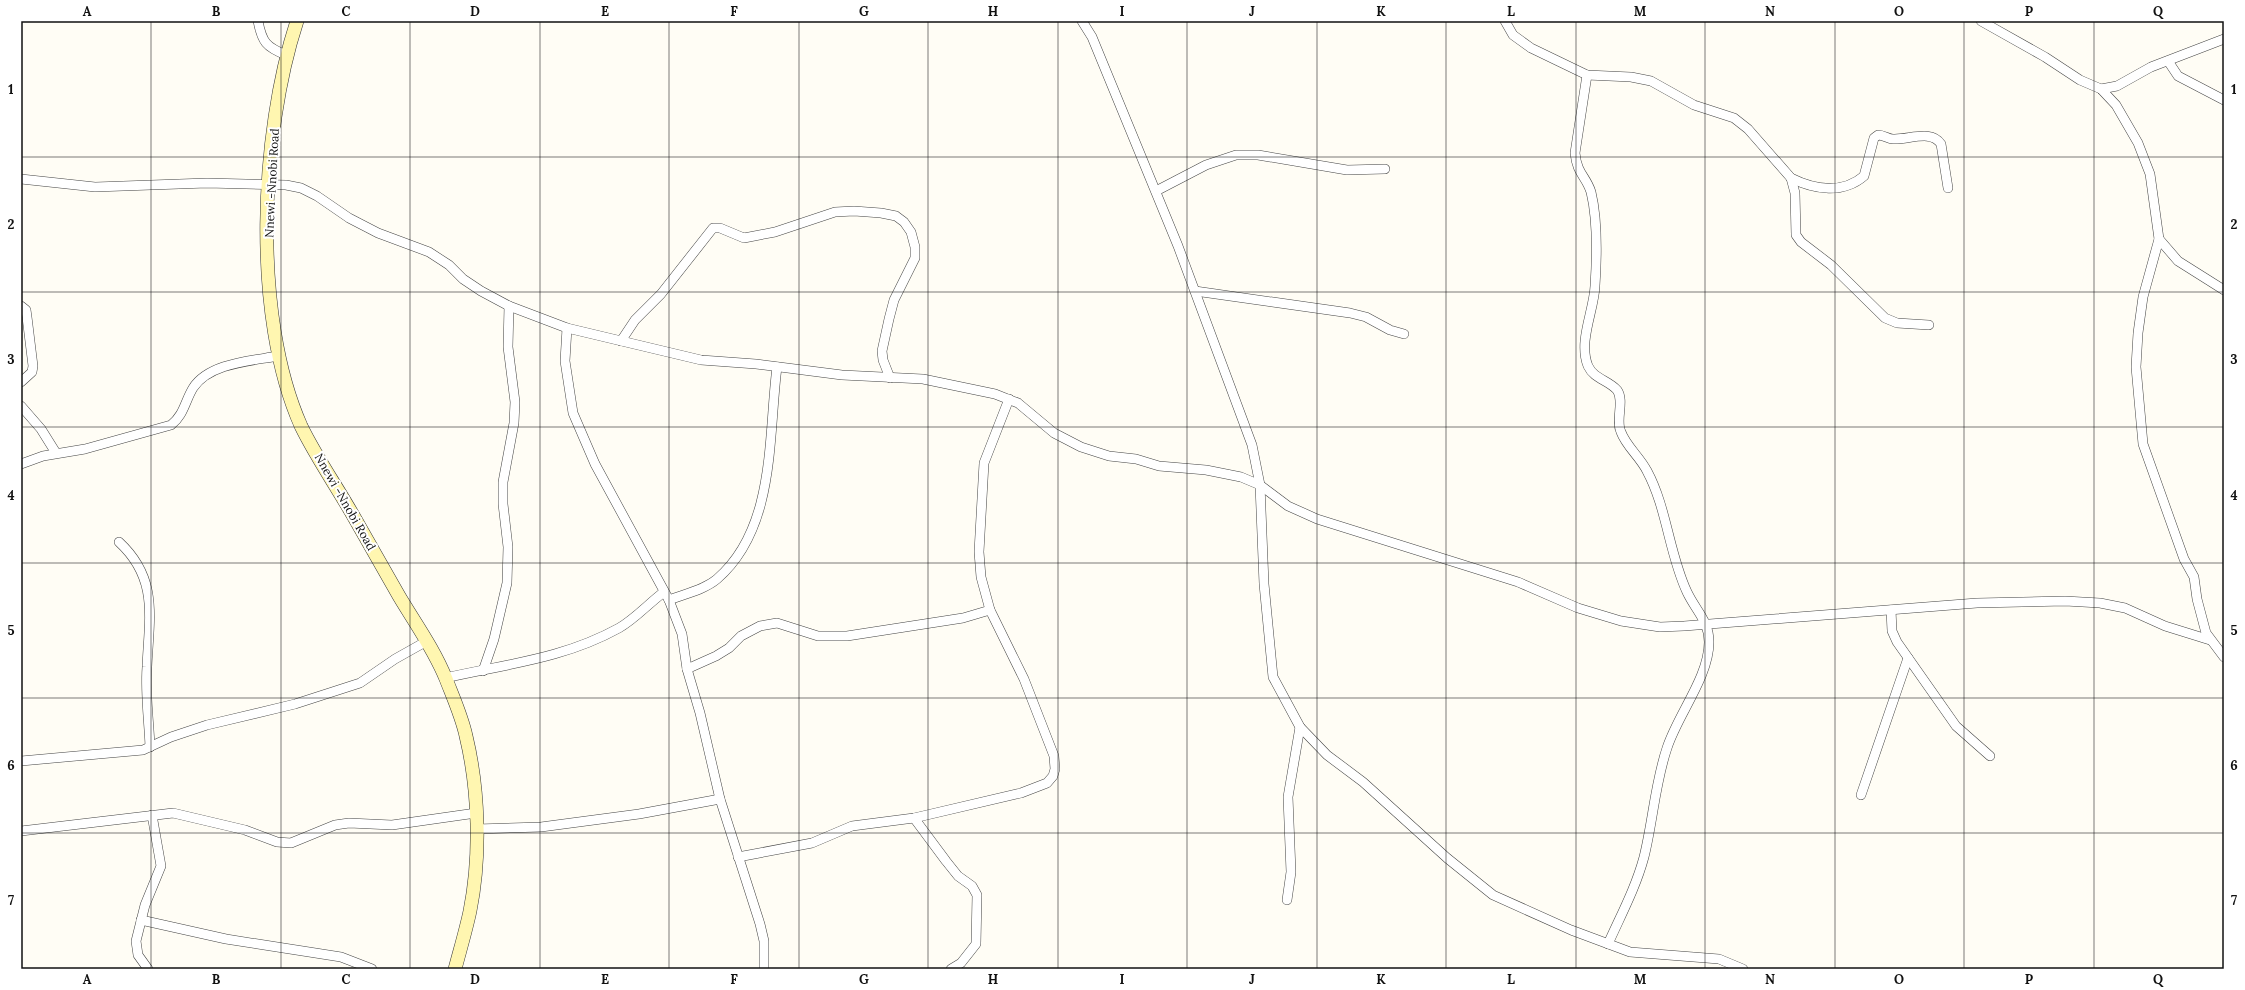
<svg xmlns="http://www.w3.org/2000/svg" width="2245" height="990" font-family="Lora,serif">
<rect width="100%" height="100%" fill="#fffdf5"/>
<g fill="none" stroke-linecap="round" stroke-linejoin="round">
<defs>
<g id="street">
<path d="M258,21C262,42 266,47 286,55"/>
<polyline points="1082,21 1092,37 1178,246 1252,445 1260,485 1264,584 1273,677 1300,727 1327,755 1363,782 1447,858 1493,895 1571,930 1630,952 1719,959 1743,969"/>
<path d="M1505,21L1513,35L1531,48L1587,75L1631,77L1651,81L1694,105L1734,118L1748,129L1791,178C1815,190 1843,194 1864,176L1874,138L1878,135C1884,135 1888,139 1893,139C1909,140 1931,129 1941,144L1948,188"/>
<polyline points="1981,21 2045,57 2080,80 2101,89 2116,105 2138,143 2150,174 2159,239 2143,297 2138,333 2136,367 2143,444 2184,559 2194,577 2197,599 2206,633 2224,657"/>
<polyline points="2168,61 2178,76 2224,100"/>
<path d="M1587,75L1575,153C1577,174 1586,176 1591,192C1598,221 1597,256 1595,286C1594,311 1578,341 1588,366C1594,379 1608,380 1617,390C1625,401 1615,420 1621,432C1626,446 1640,457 1647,471C1667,508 1669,554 1687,592C1696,611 1709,621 1709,642C1709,677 1678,714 1667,748C1655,783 1653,821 1644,857C1636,887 1621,915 1608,944"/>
<polyline points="2101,89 2117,86 2151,67 2224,39"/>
<polyline points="1791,178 1795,193 1796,235 1801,242 1831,265 1885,318 1897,323 1929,325"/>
<polyline points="21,179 95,187 207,183 286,185 301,188 317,196 349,218 378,233 429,252 449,265 463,279 481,291 509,306 567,328 701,360 756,364 842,375 923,379 995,394 1018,403 1054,433 1081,447 1109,456 1136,459 1159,466 1206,470 1241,477 1260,485 1288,506 1317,519 1518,582 1578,608 1621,621 1660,627 1684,626 1977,603 2065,601 2100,603 2125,608 2165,626 2210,640"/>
<polyline points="1156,191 1206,165 1236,155 1258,155 1347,170 1385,169"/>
<polyline points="2159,239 2178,261 2224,290"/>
<polyline points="1195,291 1350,313 1366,317 1390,330 1404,334"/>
<polyline points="21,306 26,310 27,317 33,366 32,372 21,382"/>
<polyline points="567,328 565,361 573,413 595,464 669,600 682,634 687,669 700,713 720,799 760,924 764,941 764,969"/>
<polyline points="621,341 635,320 661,294 713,228 720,228 744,238 775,232 835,212 854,211 881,213 896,216 904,222 911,232 915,247 915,258 894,300 889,319 882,351 883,360 890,378"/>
<polyline points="21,406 41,429 56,453"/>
<path d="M21,464L43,456L85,449L171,425C184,415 185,401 193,388C209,363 251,361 278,356"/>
<path d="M119,542C159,579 149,618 147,667C145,693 149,721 150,747"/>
<path d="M669,600C684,594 704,590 717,579C776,528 768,437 777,367"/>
<polyline points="1891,610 1892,631 1897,642 1956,726 1990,756"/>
<polyline points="687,669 716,656 729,648 741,636 760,626 777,623 818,636 847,636 963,618 990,610"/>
<polyline points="483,671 494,639 507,583 508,547 503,504 503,482 514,423 515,402 508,347 509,306"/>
<path d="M445,678C506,664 563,659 619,628C635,619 649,603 664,592"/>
<polyline points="21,761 143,750 171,737 207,725 295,704 360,683 395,659 427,641"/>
<polyline points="1861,795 1908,658"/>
<polyline points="914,818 946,861 958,876 972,886 977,895 976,944 961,963 951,969"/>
<polyline points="476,829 541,827 639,814 720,799"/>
<polyline points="21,831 173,813 245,830 277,842 291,843 335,825 349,823 392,825 476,813"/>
<polyline points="738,857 812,843 852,826 914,818 1021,793 1047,783 1053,776 1055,769 1054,756 1024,679 990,610 981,577 979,552 984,463 1009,399"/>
<polyline points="1287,900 1291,872 1288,797 1300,727"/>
<polyline points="141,920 226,939 341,957 372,969"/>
<polyline points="148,969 138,955 136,941 145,905 161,866 152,815"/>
</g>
<path id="secondary" d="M297,21C260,134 252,316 301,426C316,457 337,487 354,517C369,543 384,570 399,596C415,623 434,649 446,679C453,697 462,717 466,736C479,790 481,856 470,911C466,930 460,950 455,969"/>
</defs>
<!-- street casing -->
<use href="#street" stroke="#444" stroke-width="10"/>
<!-- secondary casing -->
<use href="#secondary" stroke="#333" stroke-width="14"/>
<!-- street -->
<use href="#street" stroke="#fff" stroke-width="9"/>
<!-- secondary -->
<use href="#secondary" stroke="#fff6b0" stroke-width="13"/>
</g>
<!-- grid -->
<path fill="none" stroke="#111" stroke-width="1" stroke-opacity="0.55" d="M151,21V969M281,21V969M410,21V969M540,21V969M669,21V969M799,21V969M928,21V969M1058,21V969M1187,21V969M1317,21V969M1446,21V969M1576,21V969M1705,21V969M1835,21V969M1964,21V969M2094,21V969M21,157H2224M21,292H2224M21,427H2224M21,563H2224M21,698H2224M21,833H2224"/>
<g text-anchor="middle" stroke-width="4" stroke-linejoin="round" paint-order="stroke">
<!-- street labels -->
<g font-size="12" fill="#111" stroke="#fff">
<text transform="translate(272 183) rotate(-87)" y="4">Nnewi -Nnobi Road</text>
<text transform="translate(345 502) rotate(60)" y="4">Nnewi -Nnobi Road</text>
</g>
</g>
<!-- border -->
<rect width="2245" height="990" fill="none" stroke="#ffffff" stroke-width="44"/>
<rect x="22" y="22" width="2201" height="946" fill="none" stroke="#111" stroke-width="1.5"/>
<g font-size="13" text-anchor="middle" font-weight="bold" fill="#111">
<text x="87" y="16">A</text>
<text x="216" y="16">B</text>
<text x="346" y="16">C</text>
<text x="475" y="16">D</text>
<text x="605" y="16">E</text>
<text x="734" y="16">F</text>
<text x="864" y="16">G</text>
<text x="993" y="16">H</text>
<text x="1122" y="16">I</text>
<text x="1252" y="16">J</text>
<text x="1381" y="16">K</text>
<text x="1511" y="16">L</text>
<text x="1640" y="16">M</text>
<text x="1770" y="16">N</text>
<text x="1899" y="16">O</text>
<text x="2029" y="16">P</text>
<text x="2158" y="16">Q</text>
<text x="11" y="94">1</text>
<text x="2234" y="94">1</text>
<text x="11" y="229">2</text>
<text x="2234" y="229">2</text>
<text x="11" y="364">3</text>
<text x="2234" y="364">3</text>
<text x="11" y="500">4</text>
<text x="2234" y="500">4</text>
<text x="11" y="635">5</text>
<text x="2234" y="635">5</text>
<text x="11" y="770">6</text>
<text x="2234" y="770">6</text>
<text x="11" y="905">7</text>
<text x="2234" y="905">7</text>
<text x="87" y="984">A</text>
<text x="216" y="984">B</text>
<text x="346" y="984">C</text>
<text x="475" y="984">D</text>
<text x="605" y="984">E</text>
<text x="734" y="984">F</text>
<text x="864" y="984">G</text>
<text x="993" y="984">H</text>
<text x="1122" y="984">I</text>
<text x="1252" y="984">J</text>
<text x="1381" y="984">K</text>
<text x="1511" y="984">L</text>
<text x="1640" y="984">M</text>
<text x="1770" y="984">N</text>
<text x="1899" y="984">O</text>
<text x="2029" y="984">P</text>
<text x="2158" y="984">Q</text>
</g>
</svg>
